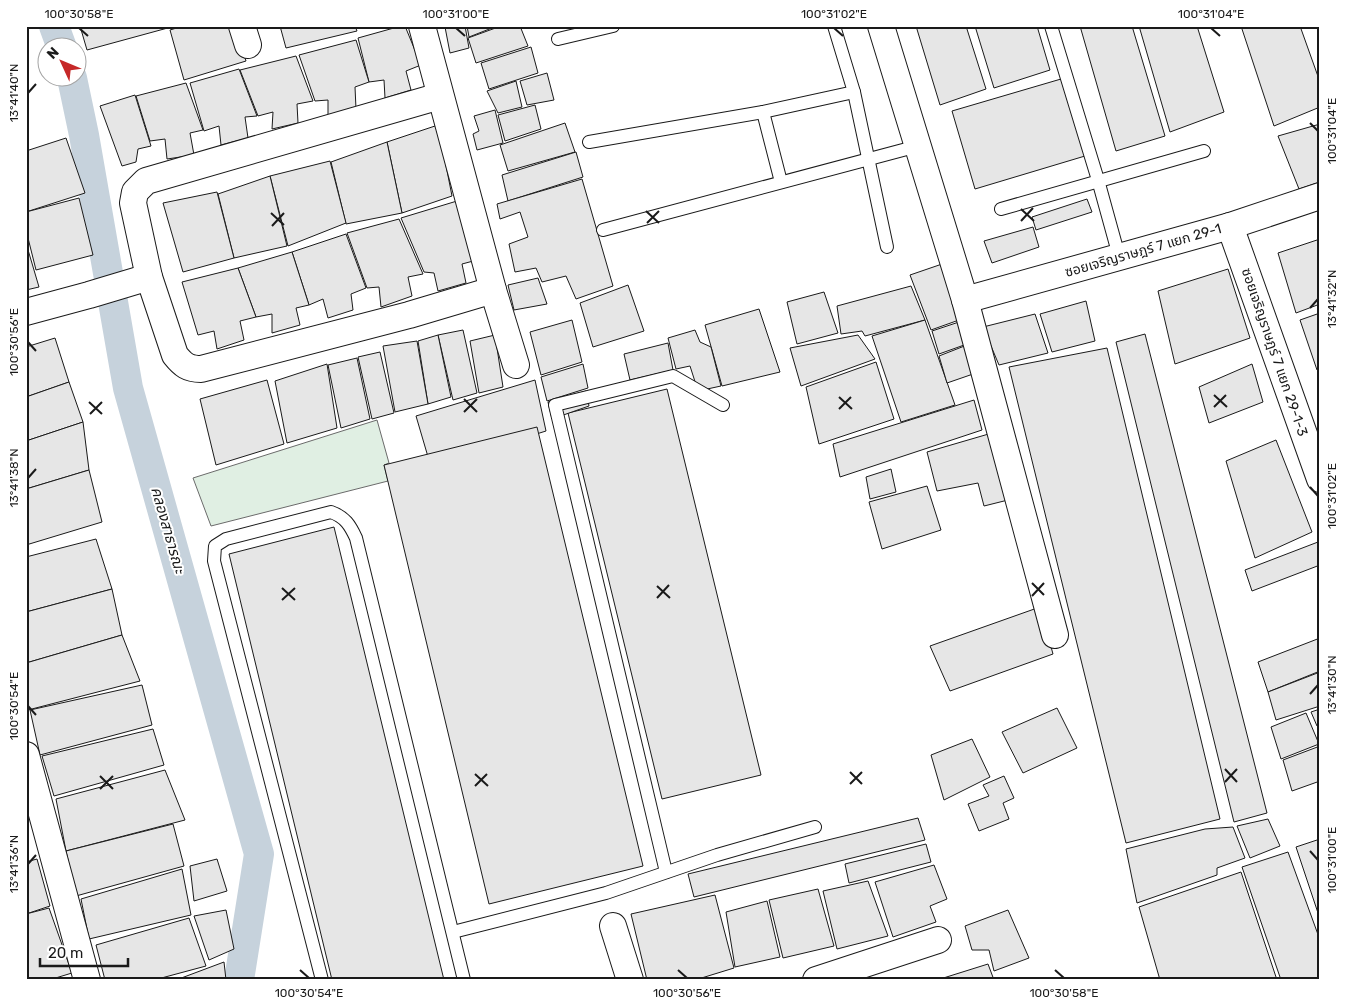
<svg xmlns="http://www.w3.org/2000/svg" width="1346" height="1006" font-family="Rubik,'Noto Sans Thai',sans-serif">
<rect width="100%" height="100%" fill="#fff"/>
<!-- green -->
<polygon fill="#e0efe3" stroke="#6a6a6a" points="377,420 389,463 384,465 388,481 211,526 193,478"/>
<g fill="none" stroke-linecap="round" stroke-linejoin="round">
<!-- canal -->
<g stroke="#c6d2dc" stroke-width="30">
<polyline points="54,26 62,48"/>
<polyline points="72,78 84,135 128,388 259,854 239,980"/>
</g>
</g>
<!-- building -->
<g fill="#e6e6e6" stroke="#1a1a1a">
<polygon points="80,26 175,26 87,50"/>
<polygon points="183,26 235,26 246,61 184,80 170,30"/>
<polygon points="280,26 355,26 357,31 286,48"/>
<polygon points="401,26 405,26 421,65 406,71 411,90 385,98 384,80 369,82 358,38"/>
<polygon points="449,26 465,26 469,48 450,53 445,27"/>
<polygon points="467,26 497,26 469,37"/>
<polygon points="501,26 520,26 528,46 476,63 468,38"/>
<polygon points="916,26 966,26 986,89 940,105"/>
<polygon points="975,26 1037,26 1050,70 994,88"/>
<polygon points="1080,26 1132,26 1165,136 1116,151"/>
<polygon points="1139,26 1197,26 1224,112 1170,132"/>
<polygon points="1241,26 1300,26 1320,82 1320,107 1274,126"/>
<polygon points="356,40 369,82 355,87 356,109 328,115 328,100 315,101 299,55"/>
<polygon points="531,47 538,73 489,89 481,63"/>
<polygon points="296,56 313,101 297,104 298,123 272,129 273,112 258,116 240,70"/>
<polygon points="239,69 257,116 245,117 248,138 221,145 219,126 204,131 190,83"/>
<polygon points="547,73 554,100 527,105 520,81"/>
<polygon points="1061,79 1085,156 975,189 952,111"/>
<polygon points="516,81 522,107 498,113 487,91"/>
<polygon points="186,83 203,130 190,133 194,155 167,159 165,139 150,141 136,96"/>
<polygon points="135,95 151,146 138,149 136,162 122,166 100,106"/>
<polygon points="535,105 541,129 505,141 498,115"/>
<polygon points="495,110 503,143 477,150 473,134 479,131 474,116"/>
<polygon points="565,123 575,152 508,171 500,145"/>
<polygon points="1320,124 1320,182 1299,189 1278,136"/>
<polygon points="438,125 452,196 402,213 387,142"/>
<polygon points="66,138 85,193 26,212 26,151"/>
<polygon points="387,142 402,213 346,224 331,162"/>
<polygon points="576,152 583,177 508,201 502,175"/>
<polygon points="330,161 346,223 288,246 270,176"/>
<polygon points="270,176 287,246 234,258 218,194"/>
<polygon points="582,179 613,286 576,299 566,276 542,282 536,268 515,272 509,244 528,237 520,212 500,219 497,204"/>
<polygon points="217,192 234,258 183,272 163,203"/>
<polygon points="79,198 93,255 36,270 26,230 26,212"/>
<polygon points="1087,199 1092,212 1036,230 1032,217"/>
<polygon points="457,201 477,260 462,264 466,283 438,291 434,273 424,272 401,218"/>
<polygon points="399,219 423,274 408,277 412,296 381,307 379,287 367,288 347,233"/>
<polygon points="1033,227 1039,247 992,263 984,241"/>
<polygon points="346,234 366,288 351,294 353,310 328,318 323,299 309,305 292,252"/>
<polygon points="1320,239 1320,304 1296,313 1278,253"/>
<polygon points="26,243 39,287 26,290"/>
<polygon points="292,252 309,305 296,308 300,325 272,333 272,314 256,317 238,268"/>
<polygon points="945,263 959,320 931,330 910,275"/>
<polygon points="238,268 256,317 240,321 244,340 217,349 214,331 198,335 182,282"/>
<polygon points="1228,269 1250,338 1175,364 1158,291"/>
<polygon points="538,278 547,304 514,310 508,285"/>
<polygon points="628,285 644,331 593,347 580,303"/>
<polygon points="911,286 925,320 865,336 862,331 841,334 837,306"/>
<polygon points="824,292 838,333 797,344 787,302"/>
<polygon points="1086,301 1095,341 1052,352 1040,314"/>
<polygon points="759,309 780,372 722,386 705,325"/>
<polygon points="1320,313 1320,369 1317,370 1300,320"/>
<polygon points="1035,314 1048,353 999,365 983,327"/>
<polygon points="572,320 582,362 541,375 530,332"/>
<polygon points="925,320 955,405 901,422 872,336"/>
<polygon points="959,322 967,344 939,354 932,331"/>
<polygon points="463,330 477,393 453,400 438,335"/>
<polygon points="695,330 700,342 711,347 721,386 698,391 690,366 676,369 668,338"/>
<polygon points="1145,334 1267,813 1234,822 1116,342"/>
<polygon points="438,335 451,397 428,404 418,341"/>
<polygon points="495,335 503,387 479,393 470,341"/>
<polygon points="858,335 875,359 801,386 790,348"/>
<polygon points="55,338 69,382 26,397 26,347"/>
<polygon points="417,341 428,404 395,412 383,346"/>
<polygon points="668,343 673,370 630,380 624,354"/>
<polygon points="967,345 976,373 947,383 939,356"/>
<polygon points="1107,348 1220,819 1126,843 1009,367"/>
<polygon points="380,352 394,413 372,419 358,357"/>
<polygon points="357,358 370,419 341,428 328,365"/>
<polygon points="876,362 894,419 819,444 806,387"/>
<polygon points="327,364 337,428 287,443 275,381"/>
<polygon points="583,364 588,388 547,401 541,377"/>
<polygon points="1252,364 1263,402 1209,423 1199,387"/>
<polygon points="267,380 284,444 216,465 200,399"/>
<polygon points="535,380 546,431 431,467 416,416"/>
<polygon points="69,382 83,422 26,441 26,397"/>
<polygon points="667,389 761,775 662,799 568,413"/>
<polygon points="586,391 589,406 552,419 548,402"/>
<polygon points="974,400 982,430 840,477 833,444"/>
<polygon points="83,422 89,470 26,489 26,441"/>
<polygon points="537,427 643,866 489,904 384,465"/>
<polygon points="992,433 1008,500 984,506 978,483 937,491 927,452"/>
<polygon points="1276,440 1312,532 1255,558 1226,461"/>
<polygon points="891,469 896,492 870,499 866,477"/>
<polygon points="89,470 102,522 26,545 26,489"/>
<polygon points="927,486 941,530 882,549 869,502"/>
<polygon points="334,527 444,980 332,980 229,554"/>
<polygon points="96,539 112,589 26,612 26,557"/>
<polygon points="1318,542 1320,547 1320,565 1252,591 1245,570"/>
<polygon points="112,589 122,635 26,663 26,612"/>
<polygon points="1040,607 1053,654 950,691 930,646"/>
<polygon points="122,635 140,681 28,710 26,703 26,663"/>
<polygon points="1320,638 1320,671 1268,692 1258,662"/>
<polygon points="1320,672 1320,706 1276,720 1268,692"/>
<polygon points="142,685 152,725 40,755 30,710"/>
<polygon points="1057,708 1077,748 1023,773 1002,732"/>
<polygon points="1320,709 1320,725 1317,726 1311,712"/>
<polygon points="1306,713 1319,744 1281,759 1271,727"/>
<polygon points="153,729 164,765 54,796 42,756"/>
<polygon points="972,739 990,777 944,800 931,755"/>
<polygon points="1320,746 1320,781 1292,791 1283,760"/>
<polygon points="165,770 185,820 66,851 56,799"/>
<polygon points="1004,776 1014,798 1003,803 1009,819 979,831 968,804 989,796 983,785"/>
<polygon points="918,818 925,840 694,897 688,874"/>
<polygon points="1268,819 1280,846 1250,858 1237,826"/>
<polygon points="173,824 184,866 76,896 66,851"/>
<polygon points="1233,827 1245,858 1217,868 1217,875 1137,903 1126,849 1205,829"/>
<polygon points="1320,839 1320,919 1296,847"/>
<polygon points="926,844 931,862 849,883 845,864"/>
<polygon points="1288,852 1320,940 1320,980 1281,980 1242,867"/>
<polygon points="37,859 50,906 26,914 26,862"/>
<polygon points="217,859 227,891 194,901 190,866"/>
<polygon points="934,865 947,899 930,906 936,922 893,937 875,882"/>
<polygon points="182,869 191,915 89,939 81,899"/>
<polygon points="1241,872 1277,980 1160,980 1139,907"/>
<polygon points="868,881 888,936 837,949 823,891"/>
<polygon points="818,889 834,946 783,958 769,900"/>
<polygon points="715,895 734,968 695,980 647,980 631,914"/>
<polygon points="767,901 780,957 735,967 726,912"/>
<polygon points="49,908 72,973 49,980 26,980 26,914"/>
<polygon points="226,910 234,949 209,960 194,916"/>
<polygon points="1008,910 1029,958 994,971 989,950 972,950 965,926"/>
<polygon points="189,918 206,966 154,980 105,980 96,945"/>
<polygon points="224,962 226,980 176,980"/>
<polygon points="988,964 994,980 937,980"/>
</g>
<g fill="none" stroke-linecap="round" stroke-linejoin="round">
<defs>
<g id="service">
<polyline points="834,26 854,92 887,247"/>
<polyline points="1051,26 1098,180 1119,256"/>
<polyline points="558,39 613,26"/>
<polyline points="763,112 781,182"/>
<polyline points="589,142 763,112 854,92"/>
<polyline points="1001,209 1204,151"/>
<polyline points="603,230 918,146"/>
<polyline points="666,872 555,405 673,376 723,405"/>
<polyline points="453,932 606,893 717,855 815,827"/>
<path d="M322,980L214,561L215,546L226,539L331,512C345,517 350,525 356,538L464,980"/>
</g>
<g id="minor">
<polyline points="242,26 248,45"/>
<polyline points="422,26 493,290 516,365"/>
<polyline points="881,26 965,300 1055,635"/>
<path d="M440,96L146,181L135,192L133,203L149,277L175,355C183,365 188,369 201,369L409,315L493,290"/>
<polyline points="1230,226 1320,479"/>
<polyline points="965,300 1230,226 1320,196"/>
<polyline points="26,312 89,295 149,277"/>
<polyline points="26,755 87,980"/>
<polyline points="613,926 630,980"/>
<polyline points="816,980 938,940"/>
</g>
</defs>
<!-- service casing -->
<use href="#service" stroke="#1a1a1a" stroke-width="14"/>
<!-- minor casing -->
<use href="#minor" stroke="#1a1a1a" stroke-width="28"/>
<!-- service -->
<use href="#service" stroke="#fff" stroke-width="12"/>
<!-- minor -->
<use href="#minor" stroke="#fff" stroke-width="26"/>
</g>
<!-- ticks -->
<path fill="none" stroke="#1a1a1a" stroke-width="2" d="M79,28L88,36M456,28L465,36M834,28L843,36M1211,28L1220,36M28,93L36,84M1310,123L1318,131M1021,209L1034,221M646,211L659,223M271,213L284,225M1021,221L1033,208M647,223L659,211M272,226L284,213M1310,308L1318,299M28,342L36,351M1214,395L1227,407M839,397L852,409M464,399L477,412M89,402L102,414M1214,407L1226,395M839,409L851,397M464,412L477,399M90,414L102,402M28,478L36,469M1310,487L1318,496M1032,583L1044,595M657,586L670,598M282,588L295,600M1032,596L1044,583M657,598L669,585M282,600L295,588M1310,694L1318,685M28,706L36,715M1225,769L1237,782M850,772L862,784M475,774L488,786M100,776L113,789M1225,782L1237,769M850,784L862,772M475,786L487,774M100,789L113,776M1310,851L1318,860M28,864L36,855M300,970L309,978M678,970L687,978M1055,970L1064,978"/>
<g text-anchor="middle" stroke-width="4" stroke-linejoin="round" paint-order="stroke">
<!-- street labels -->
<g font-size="14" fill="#1a1a1a" stroke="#fff">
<text transform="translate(1143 250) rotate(-16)" y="5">ซอยเจริญราษฎร์ 7 แยก 29-1</text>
<text transform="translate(1275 352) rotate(71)" y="5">ซอยเจริญราษฎร์ 7 แยก 29-1-3</text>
</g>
<!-- water labels -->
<g font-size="15" font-style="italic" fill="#1a1a1a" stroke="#fff">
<text transform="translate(168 530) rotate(74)" y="5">คลองสาธารณะ</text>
</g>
</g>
<!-- border -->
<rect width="1346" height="1006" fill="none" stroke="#ffffff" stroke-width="55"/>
<!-- north arrow -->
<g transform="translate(62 62) rotate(314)"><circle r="24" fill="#ffffff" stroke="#a3a3a3"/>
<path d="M0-4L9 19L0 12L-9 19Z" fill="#c62828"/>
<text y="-8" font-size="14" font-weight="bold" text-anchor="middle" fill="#1a1a1a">N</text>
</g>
<!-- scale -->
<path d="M40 958v8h88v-8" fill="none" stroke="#1a1a1a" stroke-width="2.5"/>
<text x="48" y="958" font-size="15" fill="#1a1a1a" stroke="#ffffff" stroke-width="4" paint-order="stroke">20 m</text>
<rect x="28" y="28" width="1290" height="950" fill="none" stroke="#1a1a1a" stroke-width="2"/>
<g font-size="12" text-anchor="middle" fill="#1a1a1a">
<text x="79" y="18">100°30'58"E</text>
<text x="456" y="18">100°31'00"E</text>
<text x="834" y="18">100°31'02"E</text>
<text x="1211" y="18">100°31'04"E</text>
<text transform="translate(14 93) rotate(-90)" y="4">13°41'40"N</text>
<text transform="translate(1332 131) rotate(-90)" y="4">100°31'04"E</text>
<text transform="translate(1332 299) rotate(-90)" y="4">13°41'32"N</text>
<text transform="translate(14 342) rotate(-90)" y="4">100°30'56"E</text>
<text transform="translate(14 478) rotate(-90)" y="4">13°41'38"N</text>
<text transform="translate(1332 496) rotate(-90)" y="4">100°31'02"E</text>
<text transform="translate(1332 685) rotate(-90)" y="4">13°41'30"N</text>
<text transform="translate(14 706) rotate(-90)" y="4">100°30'54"E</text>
<text transform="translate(1332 860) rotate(-90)" y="4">100°31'00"E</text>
<text transform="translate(14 864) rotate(-90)" y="4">13°41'36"N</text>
<text x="309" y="997">100°30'54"E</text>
<text x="687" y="997">100°30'56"E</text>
<text x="1064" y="997">100°30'58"E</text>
</g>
</svg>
